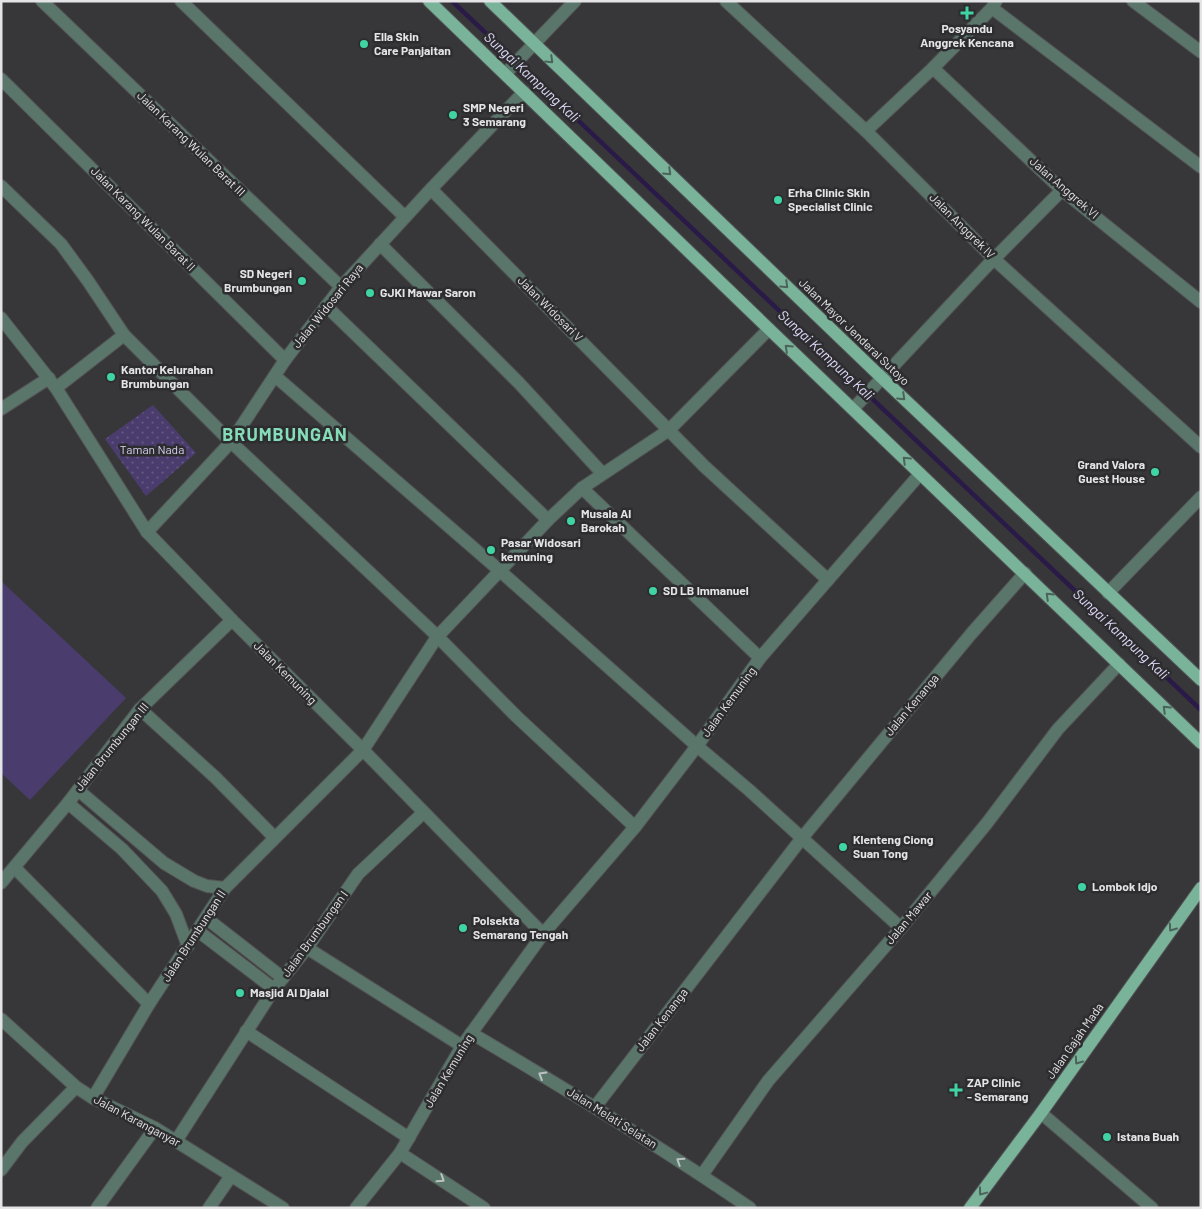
<svg xmlns="http://www.w3.org/2000/svg" width="1202" height="1209" font-family="Barlow,sans-serif">
<defs>
<pattern id="park-dots" width="8" height="8" patternUnits="userSpaceOnUse" patternTransform="scale(1.25)"><rect width="8" height="8" fill="#4b3c6e"/><path d="M2 2h.1M6 6h.1" fill="none" stroke="#655883" stroke-width="1.8" stroke-linecap="round"/></pattern>
</defs>
<rect width="100%" height="100%" fill="#37373a"/>
<!-- park -->
<polygon fill="url(#park-dots)" points="153,405 196,453 146,496 105,439"/>
<!-- pitch -->
<polygon fill="#4b3c6e" points="1,581 126,698 30,800 1,773"/>
<g fill="none" stroke-linecap="round" stroke-linejoin="round">
<!-- stream -->
<polyline stroke="#2a1a48" stroke-width="4.5" points="452,1 1201,710"/>
<defs>
<g id="minor">
<polyline points="42,1 341,287"/>
<polyline points="181,1 405,217"/>
<polyline points="726,1 866,131 994,259 1201,447"/>
<polyline points="1133,1 1201,52"/>
<polyline points="992,8 1201,167"/>
<polyline points="933,68 1062,190 1201,302"/>
<polyline points="505,74 575,1"/>
<polyline points="1,79 285,360"/>
<polyline points="866,131 933,68 992,8 996,1"/>
<polyline points="1,186 61,244 88,281 124,335 231,442 434,633 516,716 635,827"/>
<polyline points="431,189 704,466 828,580"/>
<polyline points="380,244 519,383 602,473"/>
<polyline points="326,306 548,520"/>
<polyline points="1,318 56,388 147,532 232,620 363,750 543,934"/>
<polyline points="275,376 499,570 697,746 749,790 901,928"/>
<polyline points="56,388 124,335"/>
<polyline points="1,409 49,378"/>
<polyline points="853,409 985,268 1062,190"/>
<polyline points="582,488 760,658"/>
<polyline points="147,532 231,442 285,360 341,287 431,189 524,92"/>
<polyline points="1108,593 1201,497"/>
<polyline points="140,709 216,778 274,837"/>
<polyline points="78,790 164,863 194,881 207,886 225,888"/>
<polyline points="68,803 122,849 162,891 176,914 188,946"/>
<polyline points="15,868 149,1004"/>
<polyline points="1,883 68,803 140,709 232,620"/>
<polyline points="206,918 283,978"/>
<polyline points="198,931 274,989"/>
<polyline points="307,948 462,1046"/>
<polyline points="1,1019 76,1087 93,1098 155,1128 283,1208"/>
<polyline points="246,1031 409,1138"/>
<path d="M471,1033C566,1089 659,1146 750,1208"/>
<polyline points="93,1098 149,1004 225,888 363,750 437,637 548,520 582,488 669,430 769,329"/>
<polyline points="595,1107 802,838 971,634 1025,573"/>
<polyline points="1041,1113 1152,1208"/>
<polyline points="176,1141 274,989 307,948 358,874 423,813"/>
<polyline points="400,1153 484,1208"/>
<polyline points="1,1170 22,1142 76,1087"/>
<polyline points="702,1175 768,1081 901,928 987,823 1058,729 1119,664"/>
<polyline points="97,1208 155,1128"/>
<polyline points="209,1208 231,1176"/>
<polyline points="356,1208 400,1153 462,1046 543,934 635,827 697,746 760,658 920,474"/>
</g>
<g id="major">
<polyline points="429,1 769,329 1201,743"/>
<polyline points="490,1 882,378 1201,680"/>
<polyline points="970,1208 1041,1113 1201,888"/>
</g>
</defs>
<!-- minor casing -->
<use href="#minor" stroke="#535355" stroke-width="14"/>
<!-- major casing -->
<use href="#major" stroke="#535355" stroke-width="14"/>
<!-- minor -->
<use href="#minor" stroke="#5a766a" stroke-width="12"/>
<!-- major -->
<use href="#major" stroke="#79b39a" stroke-width="12"/>
</g>
<!-- one-way arrows -->
<defs><path id="oneway-chevron" d="M-2-3.5L2.5 0L-2 3.5" fill="none" stroke-width="1.6" stroke-linecap="round" stroke-linejoin="round" transform="scale(1.25)"/></defs>
<g stroke="#4b635a">
<use href="#oneway-chevron" transform="translate(550 60) rotate(44)"/>
<use href="#oneway-chevron" transform="translate(668 172) rotate(44)"/>
<use href="#oneway-chevron" transform="translate(785 285) rotate(44)"/>
<use href="#oneway-chevron" transform="translate(788 348) rotate(-137)"/>
<use href="#oneway-chevron" transform="translate(902 397) rotate(44)"/>
<use href="#oneway-chevron" transform="translate(906 460) rotate(-136)"/>
<use href="#oneway-chevron" transform="translate(1049 596) rotate(-136)"/>
<use href="#oneway-chevron" transform="translate(1166 709) rotate(-136)"/>
<use href="#oneway-chevron" transform="translate(1172 928) rotate(125)"/>
<use href="#oneway-chevron" transform="translate(1078 1061) rotate(125)"/>
<use href="#oneway-chevron" transform="translate(982 1192) rotate(127)"/>
</g>
<g stroke="#bbc2c0">
<use href="#oneway-chevron" transform="translate(542 1075) rotate(-149)"/>
<use href="#oneway-chevron" transform="translate(680 1161) rotate(-147)"/>
<use href="#oneway-chevron" transform="translate(441 1179) rotate(33)"/>
</g>
<!-- markers -->
<g fill="#40d4a2" stroke="#2d2d30" stroke-width="2">
<path d="M964.5 5.5h5v5h5v5h-5v5h-5v-5h-5v-5h5z"/>
<circle cx="364" cy="44" r="5"/>
<circle cx="453" cy="115" r="5"/>
<circle cx="778" cy="200" r="5"/>
<circle cx="302" cy="281" r="5"/>
<circle cx="370" cy="293" r="5"/>
<circle cx="111" cy="377" r="5"/>
<circle cx="1155" cy="472" r="5"/>
<circle cx="571" cy="521" r="5"/>
<circle cx="491" cy="550" r="5"/>
<circle cx="653" cy="591" r="5"/>
<circle cx="843" cy="847" r="5"/>
<circle cx="1082" cy="887" r="5"/>
<circle cx="463" cy="928" r="5"/>
<circle cx="240" cy="993" r="5"/>
<path d="M953.5 1082.5h5v5h5v5h-5v5h-5v-5h-5v-5h5z"/>
<circle cx="1107" cy="1137" r="5"/>
</g>
<g text-anchor="middle" stroke-width="5" stroke-linejoin="round" paint-order="stroke">
<!-- poi labels -->
<g font-size="12" font-weight="bold" fill="#e4e3e5" stroke="#2d2d30" text-anchor="start">
<text x="967" y="33" text-anchor="middle">Posyandu<tspan x="967" dy="14">Anggrek Kencana</tspan></text>
<text x="374" y="41">Ella Skin<tspan x="374" dy="14">Care Panjaitan</tspan></text>
<text x="463" y="112">SMP Negeri<tspan x="463" dy="14">3 Semarang</tspan></text>
<text x="788" y="197">Erha Clinic Skin<tspan x="788" dy="14">Specialist Clinic</tspan></text>
<text x="292" y="278" text-anchor="end">SD Negeri<tspan x="292" dy="14">Brumbungan</tspan></text>
<text x="380" y="297">GJKI Mawar Saron</text>
<text x="121" y="374">Kantor Kelurahan<tspan x="121" dy="14">Brumbungan</tspan></text>
<text x="1145" y="469" text-anchor="end">Grand Valora<tspan x="1145" dy="14">Guest House</tspan></text>
<text x="581" y="518">Musala Al<tspan x="581" dy="14">Barokah</tspan></text>
<text x="501" y="547">Pasar Widosari<tspan x="501" dy="14">kemuning</tspan></text>
<text x="663" y="595">SD LB Immanuel</text>
<text x="853" y="844">Klenteng Ciong<tspan x="853" dy="14">Suan Tong</tspan></text>
<text x="1092" y="891">Lombok Idjo</text>
<text x="473" y="925">Polsekta<tspan x="473" dy="14">Semarang Tengah</tspan></text>
<text x="250" y="997">Masjid Al Djalal</text>
<text x="967" y="1087">ZAP Clinic<tspan x="967" dy="14">- Semarang</tspan></text>
<text x="1117" y="1141">Istana Buah</text>
</g>
<!-- street labels -->
<g font-size="12" fill="#e4e3e5" stroke="#2d2d30">
<text transform="translate(191 144) rotate(44)" y="4">Jalan Karang Wulan Barat III</text>
<text transform="translate(1064 188) rotate(41)" y="4">Jalan Anggrek VI</text>
<text transform="translate(143 219) rotate(45)" y="4">Jalan Karang Wulan Barat II</text>
<text transform="translate(962 226) rotate(45)" y="4">Jalan Anggrek IV</text>
<text transform="translate(328 306) rotate(-51)" y="4">Jalan Widosari Raya</text>
<text transform="translate(550 309) rotate(45)" y="4">Jalan Widosari V</text>
<text transform="translate(854 332) rotate(44)" y="4">Jalan Mayor Jenderal Sutoyo</text>
<text transform="translate(285 673) rotate(45)" y="4">Jalan Kemuning</text>
<text transform="translate(729 702) rotate(-54)" y="4">Jalan Kemuning</text>
<text transform="translate(912 705) rotate(-50)" y="4">Jalan Kenanga</text>
<text transform="translate(112 747) rotate(-51)" y="4">Jalan Brumbungan III</text>
<text transform="translate(909 918) rotate(-50)" y="4">Jalan Mawar</text>
<text transform="translate(315 934) rotate(-54)" y="4">Jalan Brumbungan I</text>
<text transform="translate(194 936) rotate(-57)" y="4">Jalan Brumbungan II</text>
<text transform="translate(662 1020) rotate(-52)" y="4">Jalan Kenanga</text>
<text transform="translate(1075 1041) rotate(-55)" y="4">Jalan Gajah Mada</text>
<text transform="translate(449 1071) rotate(-59)" y="4">Jalan Kemuning</text>
<text transform="translate(612 1118) rotate(32)" y="4">Jalan Melati Selatan</text>
<text transform="translate(137 1121) rotate(28)" y="4">Jalan Karanganyar</text>
</g>
<!-- park labels -->
<g font-size="12" fill="#dbd3f4" stroke="#2d2d30">
<text x="152" y="454">Taman Nada</text>
</g>
<!-- water labels -->
<g font-size="14" font-style="italic" fill="#e3dbfc" stroke="#2d2d30">
<text transform="translate(532 77) rotate(43)" y="5">Sungai Kampung Kali</text>
<text transform="translate(826 355) rotate(43)" y="5">Sungai Kampung Kali</text>
<text transform="translate(1121 634) rotate(43)" y="5">Sungai Kampung Kali</text>
</g>
<!-- district labels -->
<g font-size="18" font-weight="bold" letter-spacing="1" fill="#84dcb8" stroke="#2d2d30">
<text x="285" y="441">BRUMBUNGAN</text>
</g>
</g>
<!-- border -->
<rect width="1202" height="1209" fill="none" stroke="#e4e3e5" stroke-width="5"/>
</svg>
